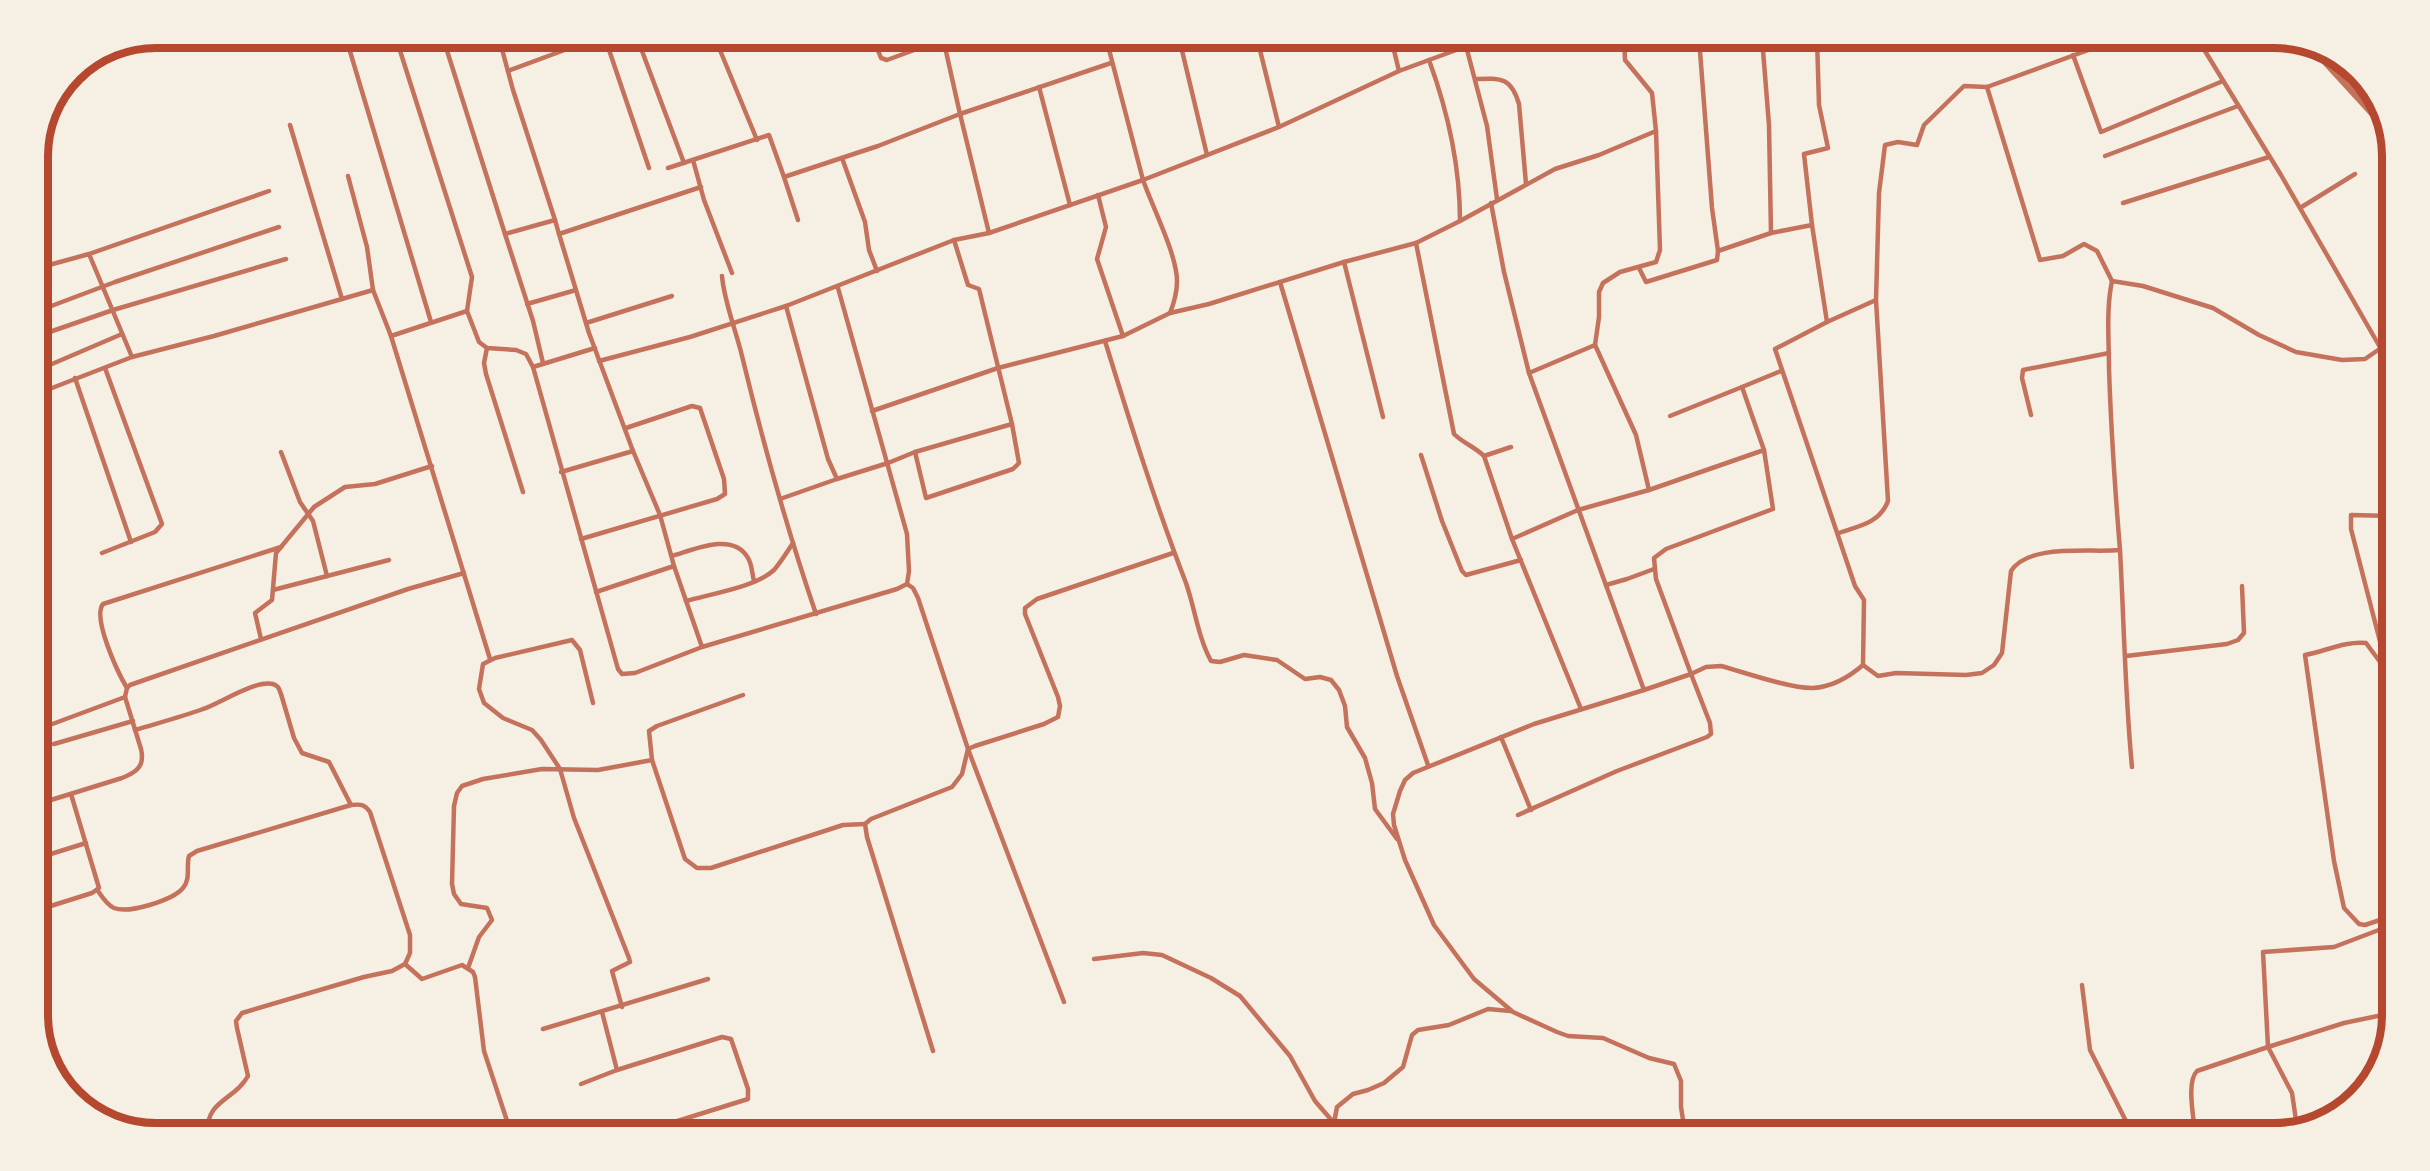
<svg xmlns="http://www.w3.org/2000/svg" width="2430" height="1171" font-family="Raleway,sans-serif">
<rect width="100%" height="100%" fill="#f6efe4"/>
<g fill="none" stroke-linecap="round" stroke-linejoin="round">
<!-- minor -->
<g stroke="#c5725c" stroke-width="4.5">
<polyline points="346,38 431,322"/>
<polyline points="396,38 472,277 467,311"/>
<polyline points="443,38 505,234 555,220 559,234 701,187"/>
<polyline points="499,38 513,90 555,220"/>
<polyline points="605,38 649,168"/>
<polyline points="635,38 639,43 684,163"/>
<polyline points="715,38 757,140"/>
<polyline points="873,38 881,58 887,60 947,38"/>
<polyline points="943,38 960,114 1111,63"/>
<polyline points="1106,38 1143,180 1279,127 1257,38"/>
<polyline points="1179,38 1207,155"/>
<polyline points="1391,38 1399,71 1489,38"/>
<polyline points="1699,38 1712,208 1718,251"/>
<polyline points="1762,38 1769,125 1771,233 1812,225 1804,154 1828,148 1819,105 1817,38"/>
<polyline points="2197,38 2281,175 2392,368"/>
<polyline points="1466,46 1487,126 1497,199"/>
<polyline points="2073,55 2101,132 2223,81"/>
<path d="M1429,60C1448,112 1460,165 1460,221L1555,169L1599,155L1656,131"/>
<polyline points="508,71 597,38"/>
<path d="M1476,79C1501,78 1511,77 1519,104L1526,184"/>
<polyline points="1039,87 1070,205"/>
<polyline points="1987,87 2040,260 2063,256 2084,244 2097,251 2112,281 2143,286 2213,308 2259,335 2296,352 2342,360 2365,359 2381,348"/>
<polyline points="290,125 342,299"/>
<polyline points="1279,127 1399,71"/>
<polyline points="2105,156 2238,106"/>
<polyline points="842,158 865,222 869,250 877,271"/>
<polyline points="693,160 704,200 732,273"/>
<polyline points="348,176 367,247 373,290"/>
<polyline points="784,177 798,220"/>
<polyline points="1098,195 1106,227 1097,259 1123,336"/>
<polyline points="1491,203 1504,272 1529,373 1595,345 1636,435 1649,490"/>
<polyline points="2123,203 2269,157"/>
<polyline points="2300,208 2355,174"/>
<polyline points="1812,225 1827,322 1876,300 1879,193 1885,145 1898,142 1917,145 1924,125 1964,86 1987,87 2121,38"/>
<polyline points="505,234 533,321 543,363"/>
<polyline points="559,234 589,333 633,451 660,515 674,566 702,647 897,589 907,584 909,571 907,534 838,288"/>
<path d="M1416,243L1454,434C1463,443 1475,447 1484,456"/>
<polyline points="89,254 132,357"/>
<polyline points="1344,262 1383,417"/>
<polyline points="38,268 89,254 269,191"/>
<polyline points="1639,268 1646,282 1717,260 1718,251 1771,233"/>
<path d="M722,276C724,301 736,331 742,356C763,443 787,529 816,614"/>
<polyline points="1280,282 1397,676 1428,765"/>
<polyline points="527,304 576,290"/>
<polyline points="786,306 828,459 837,479 888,463 915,452 1012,424 979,289 968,285 954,240"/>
<polyline points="38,311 115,282 279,227"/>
<polyline points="1170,313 1209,304 1344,262 1416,243 1460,221"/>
<path d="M1827,322L1775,349L1855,586L1864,600L1863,665L1878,676L1896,673L1966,675L1982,673L1994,665L2002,653L2011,571C2029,543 2090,553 2120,550C2115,489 2111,429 2109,369C2109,340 2106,309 2112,281"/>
<polyline points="586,323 672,296"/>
<polyline points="38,336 113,310 286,259"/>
<polyline points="391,336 490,659"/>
<path d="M1105,341C1130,422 1155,503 1186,583C1195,609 1198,637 1211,661L1220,662L1244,655L1277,660L1305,679L1320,677L1331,680L1339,690L1345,706L1347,727L1365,758L1372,783L1375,809L1397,839"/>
<polyline points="1595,345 1599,317 1599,292 1603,283 1620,272 1656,262 1660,250 1656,131 1652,93 1625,60 1624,38"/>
<polyline points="487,348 484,363 486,374 523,492"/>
<polyline points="599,361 690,337 786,306 954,240 989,233 960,114 878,146 784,177 769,135 668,168"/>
<polyline points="533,367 595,348"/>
<polyline points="38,370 122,334"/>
<polyline points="1529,373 1644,690 1691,674 1656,579 1654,558 1666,549 1773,509 1764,450"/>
<polyline points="75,378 131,542"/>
<polyline points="52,388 132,357 214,336 373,290 391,336 467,311 479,342 487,348 516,350 526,354 533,367 618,669 622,674 635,673 702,647"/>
<path d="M872,411L998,368L1123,336L1170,313C1174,303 1177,293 1177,281C1177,255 1152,206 1143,180L989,233"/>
<polyline points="2031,415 2022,378 2023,370 2109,353"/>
<polyline points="1670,416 1742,387"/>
<polyline points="1511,447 1484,456 1512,539 1578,510 1649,490 1764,450 1742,387 1781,371"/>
<polyline points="281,452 300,502 313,521 327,576"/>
<polyline points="915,452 926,498 1013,469 1019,463 1012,424"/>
<polyline points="1421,455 1442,521 1462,571 1466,575 1521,560"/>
<polyline points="561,472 633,451"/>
<polyline points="780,499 837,479"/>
<polyline points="2392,516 2351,515 2351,529 2392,688"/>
<path d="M1839,533C1859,526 1880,523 1888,501L1876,300"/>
<polyline points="581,539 717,499 725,494 724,479 700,408 692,406 626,428"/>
<polyline points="1512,539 1581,709"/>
<path d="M2120,550C2124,622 2125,695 2132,767"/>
<polyline points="102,553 155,532 162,524 105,368"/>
<path d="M672,556C693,550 733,531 748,558C752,564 752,574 754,581"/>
<polyline points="907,584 913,588 918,598 968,749 1064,1002"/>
<polyline points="1606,585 1627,579 1654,569"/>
<polyline points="273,590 389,560"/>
<polyline points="596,592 674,566"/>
<path d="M686,601C710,594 756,587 774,570C781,562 787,552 793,543"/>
<polyline points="261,639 255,613 272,600 276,553 314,507 345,487 375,484 432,466"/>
<polyline points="2126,656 2227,644 2238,640 2244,633 2242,586"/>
<path d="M2389,674L2366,643C2345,641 2326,651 2305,655L2334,861L2344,908L2359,924L2365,925L2392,916"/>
<path d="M127,688C118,673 92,618 103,604L281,547"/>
<polyline points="1644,690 1534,724 1413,773 1405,780 1400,791 1393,814 1394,825 1405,860 1434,925 1474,979 1513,1012 1557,1032 1568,1036 1603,1038 1649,1058 1674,1064 1681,1081 1681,1107 1685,1133"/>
<polyline points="743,695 657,726 649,731 652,760 685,859 697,868 711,868 843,825 865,824"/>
<polyline points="593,703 580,650 572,640 495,658 483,664 479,689 484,703 503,718 532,730 541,740 560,769 574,818 629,958 630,962 612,971 622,1007"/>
<polyline points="47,726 125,697"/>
<path d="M135,730C158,723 181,717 203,709C221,703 254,680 273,684C279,686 279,689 281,694L294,738L302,753L329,762L351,805"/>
<polyline points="1501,737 1531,810"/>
<polyline points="54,744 133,721"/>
<path d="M38,804L122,778C137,772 145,766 141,749L125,697L127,688L130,685L408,589L464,573"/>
<path d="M1518,815L1617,771L1707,737L1711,734L1710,723L1691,674L1706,667L1721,666C1743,672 1792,689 1813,688C1832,687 1849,677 1863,665"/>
<polyline points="38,858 86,843"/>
<path d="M98,891C102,897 107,905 114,908C129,914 173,900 183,888C191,879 186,866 189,856L197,851L351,805C361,804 364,804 370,812L410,935V953L405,964L392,971L364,977L242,1013L236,1021L237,1028L248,1076C234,1101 207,1099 207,1133"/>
<polyline points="38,910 92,893 99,888 71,794"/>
<polyline points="2392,925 2334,947 2263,952 2268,1047 2344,1023 2392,1013"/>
<polyline points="1094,959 1143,953 1162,955 1211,978 1240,996 1290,1056 1315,1101 1334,1123"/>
<polyline points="405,964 422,979 462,965 473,972 475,977 484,1051 511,1133"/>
<polyline points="468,968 479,937 492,920 487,908 461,904 454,894 452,884 454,806 457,793 462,786 483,779 542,769 598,770 652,760"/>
<polyline points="2082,985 2090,1050 2132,1133"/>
<polyline points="602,1012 617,1070"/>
<polyline points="543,1029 708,979"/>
<polyline points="933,1051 867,837 865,824 871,819 952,787 962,774 968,749 975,746 1044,724 1058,717 1060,706 1058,697 1025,614 1025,608 1037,599 1173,553"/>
<polyline points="581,1084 617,1070 722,1037 731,1039 748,1089 748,1099 639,1133"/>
<polyline points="1339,1133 1334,1123 1337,1107 1353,1094 1368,1090 1384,1083 1403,1067 1412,1035 1418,1030 1449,1025 1488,1009 1510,1011"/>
<path d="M2195,1133C2194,1118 2186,1082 2197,1071L2268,1047L2292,1093L2297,1127"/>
</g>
<!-- tertiary -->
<g stroke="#c5725c" stroke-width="6">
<polyline points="2310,46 2386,129"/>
<polyline points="2349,69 2375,99"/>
</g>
</g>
<!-- crop -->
<path d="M0 0H2430V1171H0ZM156 48H2274A108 108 0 0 1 2382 156V1015A108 108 0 0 1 2274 1123H156A108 108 0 0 1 48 1015V156A108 108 0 0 1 156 48Z" fill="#f6efe4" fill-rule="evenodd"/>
<path fill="none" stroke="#b5482f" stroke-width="8" d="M156 48H2274A108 108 0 0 1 2382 156V1015A108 108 0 0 1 2274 1123H156A108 108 0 0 1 48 1015V156A108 108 0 0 1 156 48Z"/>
</svg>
